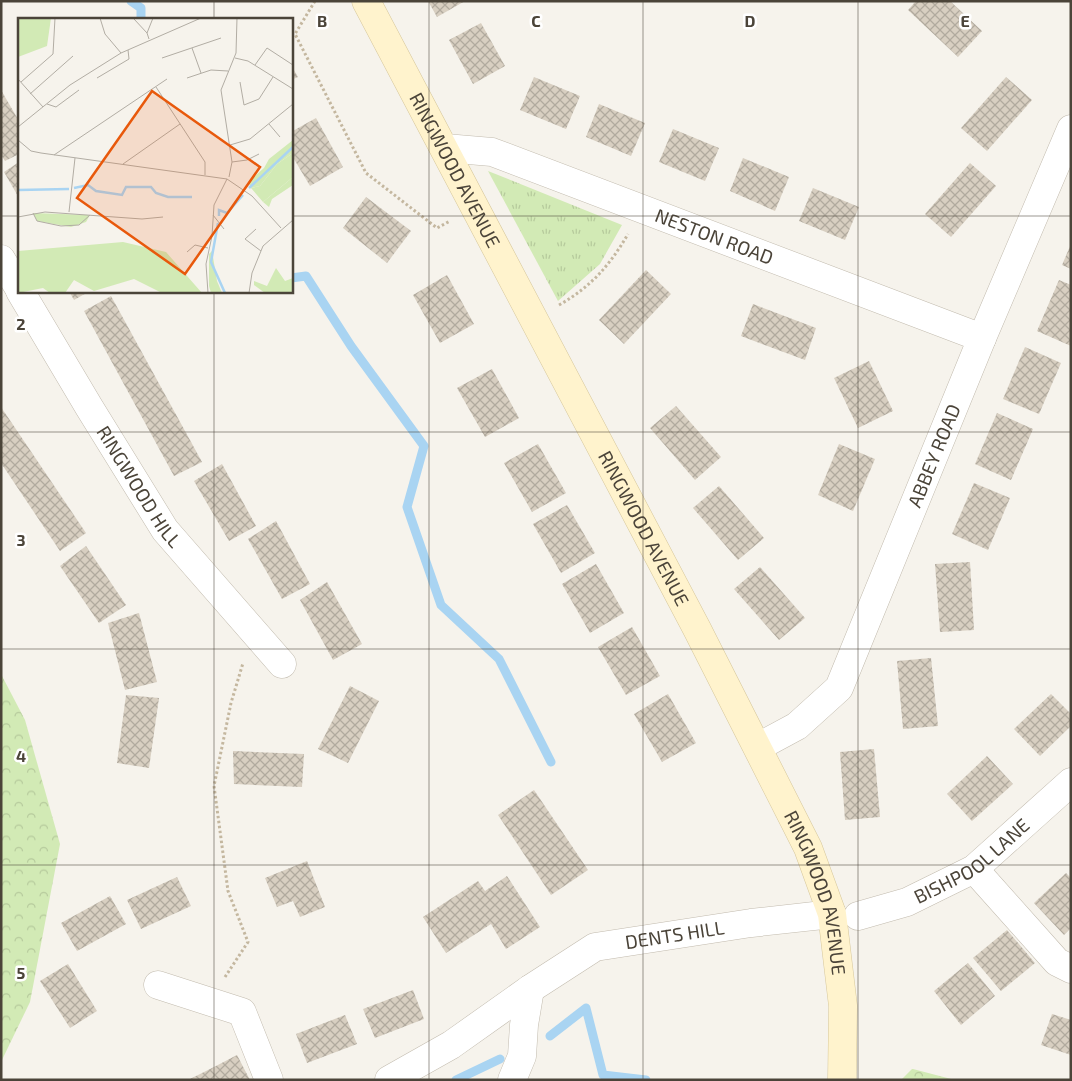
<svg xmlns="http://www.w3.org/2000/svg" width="1072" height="1081" font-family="'Exo 2',sans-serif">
<defs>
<pattern id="grass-tufts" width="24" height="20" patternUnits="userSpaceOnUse" patternTransform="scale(1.25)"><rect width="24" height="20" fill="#d2eab5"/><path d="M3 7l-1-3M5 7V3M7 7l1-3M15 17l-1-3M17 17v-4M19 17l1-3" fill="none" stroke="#b6ca9c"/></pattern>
<pattern id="forest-crowns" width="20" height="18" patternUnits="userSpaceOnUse" patternTransform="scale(1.25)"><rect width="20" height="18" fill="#d2eab5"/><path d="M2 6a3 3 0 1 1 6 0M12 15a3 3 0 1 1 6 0" fill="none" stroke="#b6ca9c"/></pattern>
<pattern id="building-cross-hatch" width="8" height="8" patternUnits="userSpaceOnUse" patternTransform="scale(1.25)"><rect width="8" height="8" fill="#d8cfc1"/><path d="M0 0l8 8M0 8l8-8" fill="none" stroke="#b1aa9e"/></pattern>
</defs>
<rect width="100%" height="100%" fill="#f6f3ec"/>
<!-- grass -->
<polygon fill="url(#grass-tufts)" points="488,171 622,225 600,264 558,301"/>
<!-- forest -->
<g fill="url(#forest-crowns)">
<polygon points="1,674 25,720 60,844 30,1002 1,1062"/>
<polygon points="912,1069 913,1069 955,1080 901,1080"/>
</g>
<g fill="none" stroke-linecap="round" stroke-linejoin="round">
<!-- stream -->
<g stroke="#a9d4f2" stroke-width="9">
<polyline points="131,1 141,8 141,19"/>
<polyline points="291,278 306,276 351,346 424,446 407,507 441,605 499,659 551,762"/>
<polyline points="550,1036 586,1008 603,1075 646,1080"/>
<polyline points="456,1080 500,1059"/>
</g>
</g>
<!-- building -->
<g fill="url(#building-cross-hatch)">
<polygon points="428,1 465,1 437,17"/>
<polygon points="916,1 950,1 982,31 958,57 908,10"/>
<polygon points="481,23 505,66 473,84 449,40"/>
<polygon points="291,65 298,77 291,80"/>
<polygon points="534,77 580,96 566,129 520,110"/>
<polygon points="1006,77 1032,100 987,151 961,128"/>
<polygon points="1,90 19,121 19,154 5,161 1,155"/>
<polygon points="599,104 645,123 631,156 586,137"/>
<polygon points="316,118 343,167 310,186 291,154 291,132"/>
<polygon points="673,129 719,148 705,181 659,162"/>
<polygon points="743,158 789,177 775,211 730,191"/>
<polygon points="19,162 19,198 4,172"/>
<polygon points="970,163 996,186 951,237 925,214"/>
<polygon points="813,188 859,207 845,240 799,221"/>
<polygon points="366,197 411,231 387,263 343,228"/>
<polygon points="1071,244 1071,269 1062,265"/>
<polygon points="646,270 671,294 624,344 599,320"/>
<polygon points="447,275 474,324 440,343 413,295"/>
<polygon points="1059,280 1071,285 1071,346 1037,331"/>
<polygon points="69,291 90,291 74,300"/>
<polygon points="111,296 202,462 174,476 84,311"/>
<polygon points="753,304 816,328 805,360 741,336"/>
<polygon points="1025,347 1061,363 1039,414 1003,399"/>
<polygon points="869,361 893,411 858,428 834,378"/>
<polygon points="492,369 519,418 485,437 457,388"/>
<polygon points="676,406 721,457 695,480 650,428"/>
<polygon points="1,407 86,533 60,551 1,463"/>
<polygon points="997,413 1033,429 1011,480 975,464"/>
<polygon points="538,444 566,493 532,512 504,463"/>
<polygon points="839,444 875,459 853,511 818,495"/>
<polygon points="222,464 256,526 229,541 194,481"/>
<polygon points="974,483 1010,498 988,550 952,534"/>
<polygon points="719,486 764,538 738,560 693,508"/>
<polygon points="567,505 595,553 561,573 533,524"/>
<polygon points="276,521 310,584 282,599 248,539"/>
<polygon points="86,546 126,605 99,623 60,566"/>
<polygon points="970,562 974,630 940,632 935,564"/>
<polygon points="596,564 624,613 590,633 562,584"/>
<polygon points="760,567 805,618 779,640 734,589"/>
<polygon points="327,582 362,644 333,660 300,600"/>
<polygon points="139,613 157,682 125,690 108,623"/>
<polygon points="632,627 660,676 626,695 598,647"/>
<polygon points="931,658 938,726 903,729 897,661"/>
<polygon points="350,686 379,701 348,763 318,749"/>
<polygon points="668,694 696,743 662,762 634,714"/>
<polygon points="1051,694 1071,714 1071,726 1040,756 1014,729"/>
<polygon points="126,695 159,698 149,768 117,763"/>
<polygon points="874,749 880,817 845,820 840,752"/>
<polygon points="233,751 304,754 302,787 234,784"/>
<polygon points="987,756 1013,784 972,821 947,794"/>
<polygon points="534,790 588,870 551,895 498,815"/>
<polygon points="307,861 325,907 300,917 293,901 277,907 265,878"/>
<polygon points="1066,873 1071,878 1071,928 1064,935 1034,903"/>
<polygon points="507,876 540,927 506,949 491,924 446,953 423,917 478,881 485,891"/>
<polygon points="177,877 191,906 141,929 127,900"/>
<polygon points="110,896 126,924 77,951 61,923"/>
<polygon points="1007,930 1035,963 1001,991 973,958"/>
<polygon points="968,963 995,996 961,1025 934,991"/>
<polygon points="68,964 97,1011 70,1028 40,981"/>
<polygon points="413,990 424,1019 375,1038 363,1009"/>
<polygon points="1052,1014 1071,1020 1071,1055 1041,1045"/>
<polygon points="345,1015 357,1044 307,1063 296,1034"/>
<polygon points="237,1055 250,1080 188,1080 214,1067"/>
</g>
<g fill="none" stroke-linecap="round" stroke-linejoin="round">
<defs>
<g id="street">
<path id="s1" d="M445,148L492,152L982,338"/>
<polyline points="1,259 19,288"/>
<path id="s2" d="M20,291L89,407L165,530L282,664"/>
<path id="s3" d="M758,747L797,726L839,688L982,338L1071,129"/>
<polyline points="974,869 1057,962 1071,969"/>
<path id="s4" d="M858,916L907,902L974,869L1071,782"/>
<polyline points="158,985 242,1012 269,1080"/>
<path id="s5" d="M389,1080L451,1045L530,989L595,947L751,923L832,914"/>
<polyline points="512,1080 522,1056 524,1025 530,989"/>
</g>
<g id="secondary">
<path id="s6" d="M366,1L697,629L808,848L832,914L843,1006L842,1080"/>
</g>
</defs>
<!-- street casing -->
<use href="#street" stroke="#c2bbae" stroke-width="29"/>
<!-- secondary casing -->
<use href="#secondary" stroke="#d6c79b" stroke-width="29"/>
<!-- path -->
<g stroke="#c4b79f" stroke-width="3" stroke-dasharray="2.5 2.5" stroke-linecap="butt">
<polyline points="315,1 295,34 366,173 437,228 450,221"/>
<path d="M559,305C591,287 610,265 628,234"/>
<polyline points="225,977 248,942 228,891 214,786 231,703 243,663"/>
</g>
<!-- street -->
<use href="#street" stroke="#fff" stroke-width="28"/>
<!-- secondary -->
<use href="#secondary" stroke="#fff3cd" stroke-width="28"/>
</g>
<!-- grid -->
<path fill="none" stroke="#4b4439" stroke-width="1" stroke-opacity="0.55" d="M214,1V19M429,1V1080M643,1V1080M858,1V1080M1,216H19M291,216H1071M214,291V1080M1,432H1071M1,649H1071M1,865H1071"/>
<g text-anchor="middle" stroke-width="5" stroke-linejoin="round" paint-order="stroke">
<!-- street labels -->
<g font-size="19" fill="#4b4439" stroke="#fff">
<text dy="7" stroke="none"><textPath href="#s6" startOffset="191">RINGWOOD AVENUE</textPath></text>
<text dy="7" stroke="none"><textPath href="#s1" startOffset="285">NESTON ROAD</textPath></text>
<text dy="7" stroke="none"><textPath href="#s3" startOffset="352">ABBEY ROAD</textPath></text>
<text dy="7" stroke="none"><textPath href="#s2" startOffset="229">RINGWOOD HILL</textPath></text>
<text dy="7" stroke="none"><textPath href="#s6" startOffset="596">RINGWOOD AVENUE</textPath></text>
<text dy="7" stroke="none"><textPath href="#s4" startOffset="128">BISHPOOL LANE</textPath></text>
<text dy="7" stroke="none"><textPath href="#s6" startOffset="1001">RINGWOOD AVENUE</textPath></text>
<text dy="7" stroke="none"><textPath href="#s5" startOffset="326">DENTS HILL</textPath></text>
</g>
</g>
<!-- overview -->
<g transform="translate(18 18)">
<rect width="275" height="275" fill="#f6f3ec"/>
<path d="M275,135V159L245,184L233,170L242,168L259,146ZM194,233L199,263L204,275H193L191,268V236Z" fill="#d2eab5"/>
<path d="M275,122V135L259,146L242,168L233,170L230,164L246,150L251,141ZM275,159V167L254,181L251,189L245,184ZM105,224L148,234L184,275H144L116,261L76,273L56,262L47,275H32L25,270L0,275V233ZM258,250L267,263L275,260V275H247L236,267V263L249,268Z" fill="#d2eab5"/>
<path d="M0,0H33L29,28L0,39ZM15,195L72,197L68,204L53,209L19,203Z" fill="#d2eab5"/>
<path fill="none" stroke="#a9d4f2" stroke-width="2.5" d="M56,170L70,167L78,173L104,177L108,169H133L138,175L150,179H174M231,170L275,129M0,172L51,171M201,198V192L209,195L225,177M200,205L193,244L207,275"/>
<path fill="none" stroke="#b2ada4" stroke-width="1" d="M82,0L87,16L103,35M116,1L129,15M131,21L129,15L135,0M174,30L183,55M144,40L203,20M217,40L230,43L275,71M237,47L249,30L275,47M79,60L111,41L110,32M169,60L193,52L210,53M0,61L25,89M3,64L35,36L37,0M222,64L226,87L241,81L255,59M138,69L187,144V157M12,76L55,38M29,86L38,89L61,72M251,106L262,119M0,109L52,67L103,35L183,0M0,122L13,133L23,135L209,161L234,178L263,210M212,127L232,121L275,86M36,137L149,61M214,144L229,142L241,136M105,146L162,106M211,159L214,144L203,72L218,35L219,0M51,194L57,140M15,195L19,203L43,208L61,207L72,197M195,197L206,211M0,199L27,194L124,201L145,199M238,211L227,221L243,233M169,234L177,227L190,230M190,275L188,246L194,218L196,187L209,161M231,275L234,255L245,228L275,202"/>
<path fill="#e8590c" fill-opacity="0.15" stroke="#e8590c" stroke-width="2.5" d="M134,73L242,149L167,256L59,180Z"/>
<rect width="275" height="275" fill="none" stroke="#4b4439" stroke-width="2.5"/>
</g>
<g font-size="16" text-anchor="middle" font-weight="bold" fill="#4b4439" stroke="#fff" stroke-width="5" stroke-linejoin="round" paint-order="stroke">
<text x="322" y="27">B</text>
<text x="536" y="27">C</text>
<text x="750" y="27">D</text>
<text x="965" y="27">E</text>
<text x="21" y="330">2</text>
<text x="21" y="546">3</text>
<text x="21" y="762">4</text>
<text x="21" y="979">5</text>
</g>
<!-- border -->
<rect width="1072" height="1081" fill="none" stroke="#4b4439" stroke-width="5"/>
</svg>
